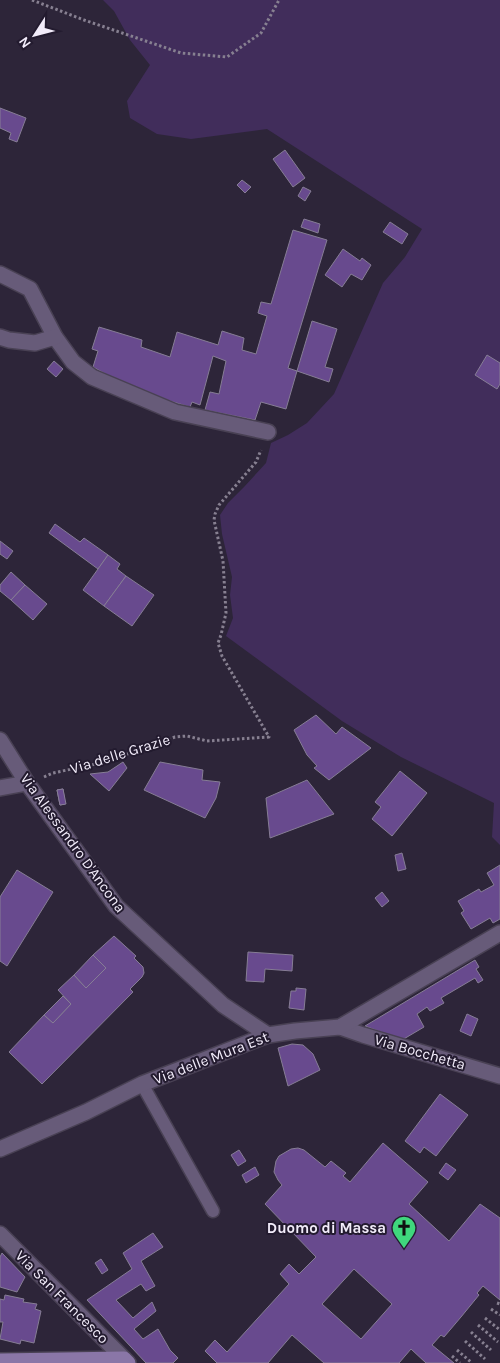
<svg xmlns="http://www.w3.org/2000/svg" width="500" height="1363" font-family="Karla,sans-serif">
<rect width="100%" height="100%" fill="#2d2539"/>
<!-- green -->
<polygon fill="#412d5b" points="103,0 500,0 500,845 492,837 494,803 401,757 342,721 226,636 233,618 230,595 232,577 222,534 220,515 228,503 244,487 266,463 271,443 288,435 307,423 334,394 383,283 405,257 422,229 267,129 191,139 157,134 130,118 127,101 150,65 130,40 114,11"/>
<!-- building -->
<g fill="#684a8e" stroke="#867d95" fill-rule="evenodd">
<polygon points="0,108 26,118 17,142 9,139 11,133 0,128"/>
<polygon points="285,150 305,178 293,187 273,159"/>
<polygon points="242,180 251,187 245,193 237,185"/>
<polygon points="303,187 311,191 305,201 298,196"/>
<polygon points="304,219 320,224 318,233 301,227"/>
<polygon points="390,222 408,234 402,244 383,232"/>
<polygon points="293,230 327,240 288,368 297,371 286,409 261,402 255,420 205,410 210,392 219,394 226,361 213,356 200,405 192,402 190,407 160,398 115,379 93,367 98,351 92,349 99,327 142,340 141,347 170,357 177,332 218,345 222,331 244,338 242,350 256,354 267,316 258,313 261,302 271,304"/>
<polygon points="343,249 360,261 362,258 371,265 362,280 351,274 342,287 325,275"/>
<polygon points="312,321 337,329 325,367 333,369 329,382 297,371"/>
<polygon points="487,355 500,363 500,384 497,389 475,375"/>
<polygon points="54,361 63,369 56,377 47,369"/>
<polygon points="55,524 80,542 84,538 108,555 98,569 49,533"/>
<polygon points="0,541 13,551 7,559 0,554"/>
<polygon points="108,555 120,564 117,569 126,576 104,606 83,590"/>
<polygon points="11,572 25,585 11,600 0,591 0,585"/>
<polygon points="126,576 154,595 132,626 104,606"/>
<polygon points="25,585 47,604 33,620 11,600"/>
<polygon points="316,715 336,734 342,727 371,748 329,780 314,768 317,766 307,755 294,730"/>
<polygon points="123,762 127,768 109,791 90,774 108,772"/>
<polygon points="160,762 203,770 202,780 220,782 216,798 205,818 144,790"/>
<polygon points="400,771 427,793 392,836 372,819 381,807 375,802"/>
<polygon points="307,780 334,814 270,838 266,798"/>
<polygon points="63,789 65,804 60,805 57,790"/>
<polygon points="63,789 66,804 60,805 57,790"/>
<polygon points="402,853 406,869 398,871 395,855"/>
<polygon points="500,865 500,919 493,923 490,918 471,929 461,913 464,911 458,901 479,889 481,892 494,885 487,873"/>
<polygon points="17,870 53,892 7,966 0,961 0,897"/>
<polygon points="382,892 389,901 382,907 375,898"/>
<polygon points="114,936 136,956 134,958 143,967 144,973 142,977 130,989 133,992 42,1084 9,1052 44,1015 53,1023 71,1004 58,990 74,975 86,988 106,968 93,955"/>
<polygon points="248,952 293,955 292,971 265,969 264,982 246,981"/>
<polygon points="93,955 106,968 86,988 74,975"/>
<polygon points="475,960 479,967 476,969 483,980 478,983 475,978 441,998 444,1003 430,1011 427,1007 417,1014 424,1027 402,1040 365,1026"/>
<polygon points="296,988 306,989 304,1010 289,1008 291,991 296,991"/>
<polygon points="63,996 71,1004 53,1023 44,1015"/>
<polygon points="467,1014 478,1019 471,1036 460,1031"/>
<polygon points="292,1044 303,1045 313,1054 320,1070 288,1086 278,1048"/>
<polygon points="440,1094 468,1115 436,1156 424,1147 420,1153 405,1141"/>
<path d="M383,1143L428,1182L409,1204L449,1241L480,1204L500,1218V1300L483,1286L477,1293L479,1295L461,1317L444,1337L441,1335L432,1345L454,1363H426L411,1349L399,1363H324L292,1335L268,1363H217L205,1351L215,1340L227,1352L289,1284L280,1274L289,1264L299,1274L316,1257L265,1204L282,1185L278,1180L274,1172L276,1161L279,1156L291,1149L298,1148L304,1150L325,1167L331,1161L346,1173L343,1176L350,1182ZM354,1269L392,1304L361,1339L322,1304Z"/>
<polygon points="239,1150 246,1161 238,1166 231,1155"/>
<polygon points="446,1163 456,1170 448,1180 439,1173"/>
<polygon points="255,1167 259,1175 246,1183 242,1175"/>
<polygon points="153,1233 163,1247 141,1261 155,1286 146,1291 141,1284 116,1300 133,1318 152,1302 156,1311 134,1329 143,1339 158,1329 170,1350 178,1358 173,1363 146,1363 87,1300 132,1269 123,1253"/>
<polygon points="2,1253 25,1277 17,1292 0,1287 0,1257"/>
<polygon points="101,1259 108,1270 102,1274 95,1263"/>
<polygon points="5,1295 24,1299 23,1302 37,1304 35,1309 41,1311 34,1343 21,1340 20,1344 0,1339 3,1322 0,1322 0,1299 4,1300"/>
</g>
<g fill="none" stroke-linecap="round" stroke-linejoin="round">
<defs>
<polyline id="lane" points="142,1084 213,1211"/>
<g id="street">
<polyline points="0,274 30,289 55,337 73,362 92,377 175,412 268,432"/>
<polyline points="0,337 9,340 35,343 55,337"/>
<polyline points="0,740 27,783 116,906 223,1005 268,1035"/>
<polyline points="0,788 27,783"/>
<polyline points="340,1027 363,1035 500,1076"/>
<polyline points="0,1149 86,1112 142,1084 268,1035 295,1031 340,1027 500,933"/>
<polyline points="0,1234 124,1359"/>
</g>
<polyline id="secondary" points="0,1361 124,1359 128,1363"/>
</defs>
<!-- lane casing -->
<use href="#lane" stroke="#494154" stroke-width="15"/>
<!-- street casing -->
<use href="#street" stroke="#494154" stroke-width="18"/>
<!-- secondary casing -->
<use href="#secondary" stroke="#494154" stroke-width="18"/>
<!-- path -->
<g stroke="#878091" stroke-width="3" stroke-dasharray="2.5 2.5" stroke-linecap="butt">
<polyline points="32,0 84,20 181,53 227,57 261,33 279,0"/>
<polyline points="44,777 53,773 105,762 175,737 187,736 207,741 269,737 222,656 218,643 221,635 226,613 223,561 214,520 215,514 219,505 256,462 261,450"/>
<polyline points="497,1303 500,1304"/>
<polyline points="491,1309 500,1315"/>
<polyline points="485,1318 500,1330"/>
<polyline points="478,1325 498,1342"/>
<polyline points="471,1332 491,1350"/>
<polyline points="465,1341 485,1359"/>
<polyline points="457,1350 472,1363"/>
<polyline points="452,1356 460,1363"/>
</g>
<!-- lane -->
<use href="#lane" stroke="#675b79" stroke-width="12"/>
<!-- street -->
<use href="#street" stroke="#675b79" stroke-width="15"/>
<!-- secondary -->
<use href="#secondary" stroke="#8a76a7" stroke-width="15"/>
</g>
<!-- icons -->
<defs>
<symbol id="church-pin" viewBox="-11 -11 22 30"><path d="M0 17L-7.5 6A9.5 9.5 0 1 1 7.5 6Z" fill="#3fd77d" stroke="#231b2f"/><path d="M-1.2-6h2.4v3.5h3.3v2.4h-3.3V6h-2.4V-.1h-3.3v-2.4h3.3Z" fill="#111"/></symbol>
</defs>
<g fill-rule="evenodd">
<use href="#church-pin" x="390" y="1214" width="28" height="38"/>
</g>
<g text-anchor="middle" stroke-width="4" stroke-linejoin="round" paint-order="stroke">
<!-- street labels -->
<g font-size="15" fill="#f2ecfa" stroke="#231b2f">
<text transform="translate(120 754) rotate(-17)" y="5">Via delle Grazie</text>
<text transform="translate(73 843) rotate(54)" y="5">Via Alessandro D'Ancona</text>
<text transform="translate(420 1052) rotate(16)" y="5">Via Bocchetta</text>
<text transform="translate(211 1058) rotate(-21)" y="5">Via delle Mura Est</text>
<text transform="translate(62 1297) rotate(45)" y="5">Via San Francesco</text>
</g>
<!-- poi labels -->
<g font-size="15" font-weight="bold" fill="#f2ecfa" stroke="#231b2f" text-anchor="end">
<text x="386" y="1233">Duomo di Massa</text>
</g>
</g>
<!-- north arrow -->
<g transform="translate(35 35) rotate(234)" stroke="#231b2f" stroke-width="4" paint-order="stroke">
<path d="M0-4L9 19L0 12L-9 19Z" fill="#f2ecfa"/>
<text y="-8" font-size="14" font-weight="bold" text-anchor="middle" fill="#f2ecfa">N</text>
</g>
</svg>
